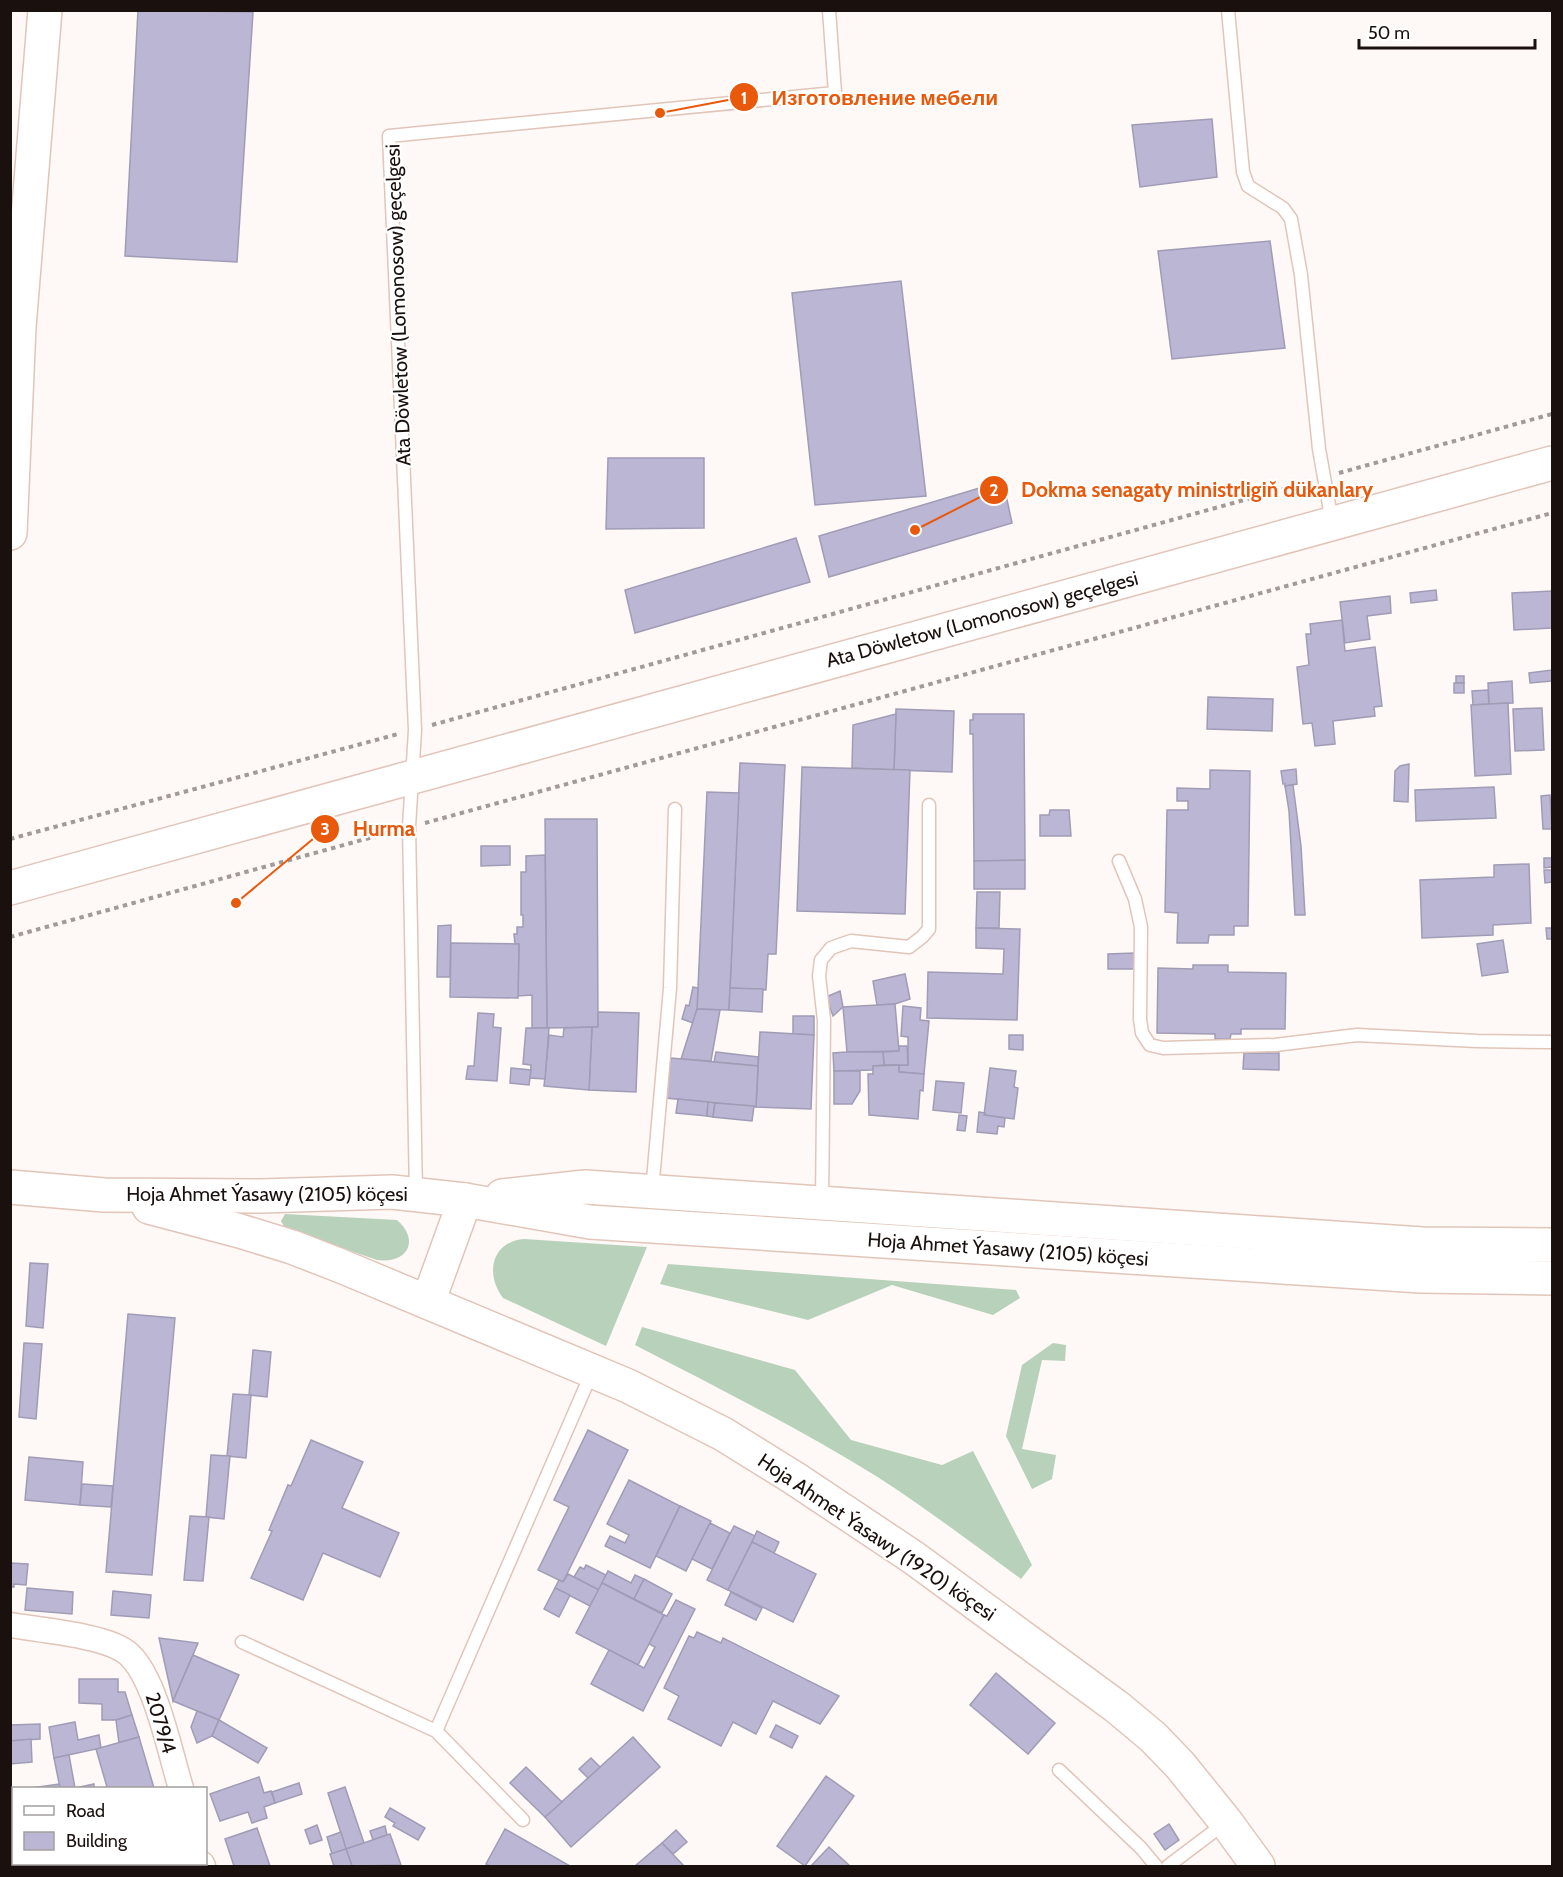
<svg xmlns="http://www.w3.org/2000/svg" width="1563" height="1877" font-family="Cabin,sans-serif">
<rect width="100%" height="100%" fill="#fef8f6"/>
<!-- grass -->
<g fill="#b8d1ba">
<path d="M285,1214L397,1220C420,1240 408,1264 377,1260L285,1228L281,1221Z"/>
<path d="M524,1239L647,1247L606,1346L503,1298C485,1274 491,1242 524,1239Z"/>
<polygon points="668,1264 1016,1290 1020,1298 993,1315 892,1285 808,1320 660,1284"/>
<path d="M642,1327L795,1370L851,1440L942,1465L973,1451L1032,1565L1021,1579C973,1544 926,1508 876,1476C798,1428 716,1387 635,1345Z"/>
<polygon points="1053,1343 1066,1345 1065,1361 1042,1360 1022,1449 1056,1455 1052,1479 1032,1489 1006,1436 1022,1365"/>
</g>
<!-- building -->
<g fill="#bbb6d4" stroke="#a09cb5" stroke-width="1.5">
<polygon points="138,10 253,12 237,262 125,256"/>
<polygon points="1212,119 1217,177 1140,187 1132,125"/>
<polygon points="1270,241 1285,348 1172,359 1158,251"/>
<polygon points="901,281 926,496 815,505 792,293"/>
<polygon points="608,458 704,458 704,528 606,529"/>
<polygon points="1003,481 1012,523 829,577 819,536"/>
<polygon points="796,538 810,582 635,633 625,590"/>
<polygon points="1436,590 1437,600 1411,603 1410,593"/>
<polygon points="1552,591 1552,628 1514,630 1512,593"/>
<polygon points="1390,596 1391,613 1367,616 1370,639 1345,643 1340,602"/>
<polygon points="1342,620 1345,651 1375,647 1382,706 1374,707 1375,716 1333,721 1335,744 1315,746 1312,723 1303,724 1297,667 1309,665 1306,634 1311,634 1310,624"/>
<polygon points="1552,670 1552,681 1530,683 1529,673"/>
<rect x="1456" y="676" width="8" height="7"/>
<polygon points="1512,681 1513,703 1489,704 1488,683"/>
<rect x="1454" y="683" width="10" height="10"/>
<polygon points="1488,690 1489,704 1473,705 1472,691"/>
<polygon points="1208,697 1273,699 1272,731 1207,729"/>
<polygon points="1508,703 1511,774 1475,776 1471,705"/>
<polygon points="1542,708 1544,750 1515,751 1513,709"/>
<polygon points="896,709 954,711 952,772 894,770"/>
<polygon points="896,714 894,770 852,768 853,725"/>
<polygon points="973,714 1024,714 1025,860 974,861 973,734 970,734 970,720 973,720"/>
<polygon points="740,763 785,765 776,954 768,954 766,990 730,988"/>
<polygon points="1409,764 1408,802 1394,801 1395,771 1400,766"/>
<polygon points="802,767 910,770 905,914 797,911"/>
<polygon points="1296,769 1297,784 1285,786 1285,784 1283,784 1281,771"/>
<polygon points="1210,770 1250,771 1248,926 1234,926 1234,935 1209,935 1208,943 1177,943 1178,913 1165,912 1167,810 1188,810 1188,801 1177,801 1177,788 1210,789"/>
<polygon points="1293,785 1301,846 1305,915 1295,915 1289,811 1285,786"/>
<polygon points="1494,787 1496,818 1416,821 1415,790"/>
<polygon points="707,792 739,793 729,1010 697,1009"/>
<polygon points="1550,795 1552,829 1543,829 1541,796"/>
<polygon points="1050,810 1069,810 1071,836 1040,836 1040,815 1049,815"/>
<polygon points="545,819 597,819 598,1027 547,1028"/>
<polygon points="481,846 510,846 510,865 481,866"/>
<polygon points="545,855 547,1028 532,1028 532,995 518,996 519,944 515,944 514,934 517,934 517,927 523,927 523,915 521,915 521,872 526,872 526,856"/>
<polygon points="1544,858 1552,858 1552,867 1544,868"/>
<polygon points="1025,860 1025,889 974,889 974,861"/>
<polygon points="1529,864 1531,923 1493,925 1493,935 1422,938 1420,880 1494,877 1494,865"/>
<polygon points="1544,870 1552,870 1552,882 1545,883"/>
<polygon points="977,892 1000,892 999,928 976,928"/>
<polygon points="451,925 450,977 437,977 438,926"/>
<polygon points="976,928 1020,929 1017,1020 927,1018 928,972 1003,974 1004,949 976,948"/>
<polygon points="1546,928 1552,928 1552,939 1547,939"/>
<polygon points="1503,940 1508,972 1482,976 1477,944"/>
<polygon points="451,943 519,944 518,998 450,997"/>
<polygon points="1134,953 1134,969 1108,969 1108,954"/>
<polygon points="1193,965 1228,965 1228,972 1286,973 1285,1029 1241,1029 1241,1034 1231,1034 1230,1039 1215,1039 1215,1034 1157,1033 1158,968 1193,969"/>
<polygon points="905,974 910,999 895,1004 877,1005 873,981"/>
<polygon points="693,987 698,988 697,1009 693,1023 682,1019 686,1005 689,1006"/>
<polygon points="730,988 763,989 762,1012 729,1010"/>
<polygon points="840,991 843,1007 833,1016 826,997"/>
<polygon points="895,1004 899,1051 847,1052 843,1007"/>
<polygon points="903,1006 921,1008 920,1020 929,1021 924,1074 899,1072 899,1065 908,1065 908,1037 901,1036"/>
<polygon points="697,1009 720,1010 711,1061 681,1059"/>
<polygon points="598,1012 639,1013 636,1092 589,1090 592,1027 598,1027"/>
<polygon points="478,1013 494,1014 493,1027 501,1028 497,1081 466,1079 468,1066 474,1066"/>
<polygon points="793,1016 814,1016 814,1035 793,1034"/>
<polygon points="592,1027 589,1090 544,1086 549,1035 563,1037 564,1028"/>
<polygon points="526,1028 549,1028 545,1079 530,1078 531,1065 523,1064"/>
<polygon points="760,1032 814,1035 811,1109 756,1107"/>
<polygon points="1009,1035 1023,1035 1023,1050 1009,1049"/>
<polygon points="899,1046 907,1046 908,1065 884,1065 883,1052 899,1051"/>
<polygon points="716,1052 758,1057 758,1066 714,1062"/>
<polygon points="847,1052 883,1052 884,1065 873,1066 873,1070 834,1071 833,1053"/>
<polygon points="1244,1053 1279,1053 1279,1070 1243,1069"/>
<polygon points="671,1058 758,1066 756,1107 666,1098"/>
<polygon points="899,1065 899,1072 924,1074 923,1091 920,1090 918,1119 869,1115 868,1074 873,1074 873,1066"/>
<polygon points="511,1068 531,1070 529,1085 510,1083"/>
<polygon points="990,1068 1016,1071 1014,1087 1018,1088 1014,1119 984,1115"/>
<polygon points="834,1071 860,1071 860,1091 852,1104 834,1104"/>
<polygon points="936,1081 964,1083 961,1113 933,1110"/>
<polygon points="678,1099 708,1102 707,1116 676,1113"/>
<polygon points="708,1102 715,1103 713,1117 707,1116"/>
<polygon points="715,1103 754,1106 752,1121 713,1117"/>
<polygon points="979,1112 985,1113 984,1115 1005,1118 1004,1127 998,1126 997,1134 977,1132"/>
<polygon points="959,1115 967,1116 965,1131 957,1130"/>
<polygon points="30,1263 48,1264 43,1328 26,1326"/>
<polygon points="128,1314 175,1318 152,1575 106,1572"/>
<polygon points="24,1343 42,1344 36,1419 19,1417"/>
<polygon points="253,1350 271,1352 267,1397 249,1395"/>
<polygon points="233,1394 251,1395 246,1458 227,1456"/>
<polygon points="588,1430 628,1450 563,1582 538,1570 569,1507 554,1500"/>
<polygon points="311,1440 363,1462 342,1508 399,1533 380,1577 323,1553 303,1600 251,1578 272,1531 269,1530 288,1485 291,1486"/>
<polygon points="211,1455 230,1456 224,1519 206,1517"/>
<polygon points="29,1457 83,1462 80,1505 25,1500"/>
<polygon points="629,1480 680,1506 650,1568 605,1546 610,1536 625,1543 629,1535 607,1524"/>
<polygon points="82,1484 113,1486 111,1507 80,1505"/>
<polygon points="680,1506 711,1521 686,1571 656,1556"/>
<polygon points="190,1516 209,1517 203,1581 184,1580"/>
<polygon points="710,1523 730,1533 712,1569 692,1559"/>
<polygon points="734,1526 755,1536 728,1590 707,1580"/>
<polygon points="757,1531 779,1542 774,1553 752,1542"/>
<polygon points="752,1542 816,1574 793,1622 728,1590"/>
<polygon points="10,1563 28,1564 26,1585 14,1584 14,1587 10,1587"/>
<polygon points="586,1565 606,1575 599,1590 574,1577 580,1567 584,1569"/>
<polygon points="608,1571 631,1583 635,1575 644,1579 634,1599 602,1583"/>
<polygon points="568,1574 599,1590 590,1606 555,1588 559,1580 563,1582"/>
<polygon points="644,1579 672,1594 662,1613 634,1599"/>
<polygon points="602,1583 664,1615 638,1665 576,1633"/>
<polygon points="27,1588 73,1592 72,1614 25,1610"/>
<polygon points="555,1588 570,1595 559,1617 544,1609"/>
<polygon points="113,1591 151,1595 149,1618 111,1615"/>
<polygon points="731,1592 762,1608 756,1620 725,1605"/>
<polygon points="676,1600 695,1609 643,1711 591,1684 609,1650 644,1668 655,1647 649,1644 664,1615 667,1616"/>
<polygon points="697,1632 721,1643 723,1638 839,1696 820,1724 773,1701 756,1734 733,1722 721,1746 668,1719 679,1696 664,1688 689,1636 694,1638"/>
<polygon points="159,1638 198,1643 173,1701"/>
<polygon points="193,1655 239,1675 219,1720 173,1701"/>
<polygon points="996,1673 1055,1723 1028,1754 970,1705"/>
<polygon points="79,1679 118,1679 118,1692 125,1692 132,1715 116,1720 102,1720 102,1704 79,1703"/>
<polygon points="197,1711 219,1720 212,1736 197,1743 191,1727"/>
<polygon points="132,1715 139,1737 119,1743 116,1720"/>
<polygon points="219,1720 267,1748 258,1763 212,1736"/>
<polygon points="75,1722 78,1740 99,1735 101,1748 54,1758 49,1727"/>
<polygon points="40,1724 40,1739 10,1741 10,1725"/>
<polygon points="776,1725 798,1736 792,1748 770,1737"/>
<polygon points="139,1737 154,1788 104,1788 107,1787 96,1749"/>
<polygon points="633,1737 660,1767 571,1847 545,1817"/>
<polygon points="31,1739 32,1762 10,1764 10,1741"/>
<polygon points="69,1755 75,1788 94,1784 94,1788 60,1788 54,1758"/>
<polygon points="591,1758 600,1767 588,1778 579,1769"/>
<polygon points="526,1767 562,1802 545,1817 510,1783"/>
<polygon points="826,1776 854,1796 805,1866 777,1846"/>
<polygon points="259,1777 264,1793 271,1791 275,1803 264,1807 267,1818 252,1823 248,1812 220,1821 210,1794"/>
<polygon points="299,1783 302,1794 275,1803 272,1792"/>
<polygon points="59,1784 60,1788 31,1788"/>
<polygon points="345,1787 364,1843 346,1849 328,1793"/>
<polygon points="390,1808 425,1828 418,1840 393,1826 395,1823 385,1817"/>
<polygon points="1169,1824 1179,1840 1165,1850 1154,1834"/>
<polygon points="317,1825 322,1840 310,1844 305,1830"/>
<polygon points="385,1826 387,1835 373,1840 370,1831"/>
<polygon points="257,1828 270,1866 234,1866 225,1839"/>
<polygon points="505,1829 570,1866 490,1866 486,1864"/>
<polygon points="676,1830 687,1842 673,1854 662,1843"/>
<polygon points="341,1832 346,1849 332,1854 327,1837"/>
<polygon points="390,1834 401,1865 352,1866 346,1849"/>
<polygon points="662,1843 684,1866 635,1866"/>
<polygon points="10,1844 14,1844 14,1864 24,1864 10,1866"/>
<polygon points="829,1847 850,1866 811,1866"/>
<polygon points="346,1849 352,1866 334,1866 330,1854"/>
<polygon points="47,1864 71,1864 72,1866 48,1866"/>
<polygon points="130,1864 161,1864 162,1866 121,1866"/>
</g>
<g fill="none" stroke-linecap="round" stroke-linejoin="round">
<defs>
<g id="lane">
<polyline points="1228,10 1243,172 1248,186 1283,208 1291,219 1301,275 1319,449 1332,522"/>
<polyline points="1119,861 1135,899 1141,927 1140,1019 1142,1033 1150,1045 1163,1048 1275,1045 1357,1035 1477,1041 1552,1042"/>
<polyline points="652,1191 670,988 675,809"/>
<polyline points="416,1193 409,827 415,730 389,136 835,93 829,10"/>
<polyline points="822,1202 824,1020 819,976 821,960 831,948 851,941 909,947 922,937 929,929 929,805"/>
<polyline points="242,1642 436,1731 523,1820"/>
<polyline points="436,1731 592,1372"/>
<polyline points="1059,1770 1141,1848 1156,1866"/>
<polyline points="1168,1866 1225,1823"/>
</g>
<g id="street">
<path d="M10,1625C41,1630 99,1635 123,1650C154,1668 170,1754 181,1788"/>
<polyline points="202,1864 203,1866"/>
</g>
<g id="secondary">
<polyline points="10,533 19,327 45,10"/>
<polyline points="10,888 1552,463"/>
<polyline points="10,1187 104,1195 261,1196 392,1192 465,1200 590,1222 1421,1276 1552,1278"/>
<polyline points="502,1196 585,1187 1422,1244 1552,1245"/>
<polyline points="149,1207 240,1231 292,1247 341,1266 628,1386 723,1434 794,1478 914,1558 1117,1707 1153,1737 1180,1765 1226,1822 1258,1866"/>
<polyline points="428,1302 465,1200"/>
</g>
</defs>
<!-- lane casing -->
<use href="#lane" stroke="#e1c5b9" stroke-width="15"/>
<!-- street casing -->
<use href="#street" stroke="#e1c5b9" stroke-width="27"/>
<!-- secondary casing -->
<use href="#secondary" stroke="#e1c5b9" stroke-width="36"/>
<!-- path -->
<g stroke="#a29a98" stroke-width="4" stroke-dasharray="4.5 4.5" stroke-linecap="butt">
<polyline points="1339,473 1552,414"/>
<polyline points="432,725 1309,482"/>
<polyline points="425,823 1552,513"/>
<polyline points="10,839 398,734"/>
<polyline points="10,937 391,832"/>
</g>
<!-- lane -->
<use href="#lane" stroke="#fff" stroke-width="12"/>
<!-- street -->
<use href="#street" stroke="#fff" stroke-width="24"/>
<!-- secondary -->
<use href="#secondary" stroke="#fff" stroke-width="33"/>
</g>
<g text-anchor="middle" stroke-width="4.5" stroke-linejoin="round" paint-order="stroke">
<!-- street labels -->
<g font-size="20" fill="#1a100d" stroke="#fff">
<text transform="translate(398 305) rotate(-92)" y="7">Ata Döwletow (Lomonosow) geçelgesi</text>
<text transform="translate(982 619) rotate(-15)" y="7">Ata Döwletow (Lomonosow) geçelgesi</text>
<text x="267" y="1201">Hoja Ahmet Ýasawy (2105) köçesi</text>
<text transform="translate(1008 1249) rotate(4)" y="7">Hoja Ahmet Ýasawy (2105) köçesi</text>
<text transform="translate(877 1537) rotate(34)" y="7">Hoja Ahmet Ýasawy (1920) köçesi</text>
<text transform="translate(161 1723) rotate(73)" y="7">2079/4</text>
</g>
</g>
<!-- callouts -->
<path fill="none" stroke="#e8590c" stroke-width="2" d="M660 113L744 97M915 530L994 490M236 903L325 829"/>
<g fill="#e8590c" stroke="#fff" stroke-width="2">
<circle cx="660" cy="113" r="6"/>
<circle cx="915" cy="530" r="6"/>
<circle cx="236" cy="903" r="6"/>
<circle cx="744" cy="97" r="15"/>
<circle cx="994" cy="490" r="15"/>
<circle cx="325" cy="829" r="15"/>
</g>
<g font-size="18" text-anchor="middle" font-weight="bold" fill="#fff">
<text x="744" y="104">1</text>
<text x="994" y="496">2</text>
<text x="325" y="835">3</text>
</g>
<g font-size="21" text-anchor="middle" font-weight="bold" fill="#e8590c" stroke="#fff" stroke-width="4.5" stroke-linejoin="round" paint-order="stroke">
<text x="885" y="105">Изготовление мебели</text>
<text x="1197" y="497">Dokma senagaty ministrligiň dükanlary</text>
<text x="384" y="836">Hurma</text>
</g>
<!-- border -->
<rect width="1563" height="1877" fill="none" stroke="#1a100d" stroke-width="24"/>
<!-- legend -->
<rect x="12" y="1787" width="195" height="78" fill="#ffffff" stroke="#a39f9e" stroke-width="1.5"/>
<rect x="24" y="1806" width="30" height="9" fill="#ffffff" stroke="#a39f9e" stroke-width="1.5"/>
<text x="66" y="1817" font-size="18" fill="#1a100d">Road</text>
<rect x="24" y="1832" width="30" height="18" fill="#bbb6d4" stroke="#a39f9e" stroke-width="1.5"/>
<text x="66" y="1847" font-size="18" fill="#1a100d">Building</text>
<!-- scale -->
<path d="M1359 39v9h176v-9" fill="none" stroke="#1a100d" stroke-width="3"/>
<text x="1368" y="39" font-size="18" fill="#1a100d" stroke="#ffffff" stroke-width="4.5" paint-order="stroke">50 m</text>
</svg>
